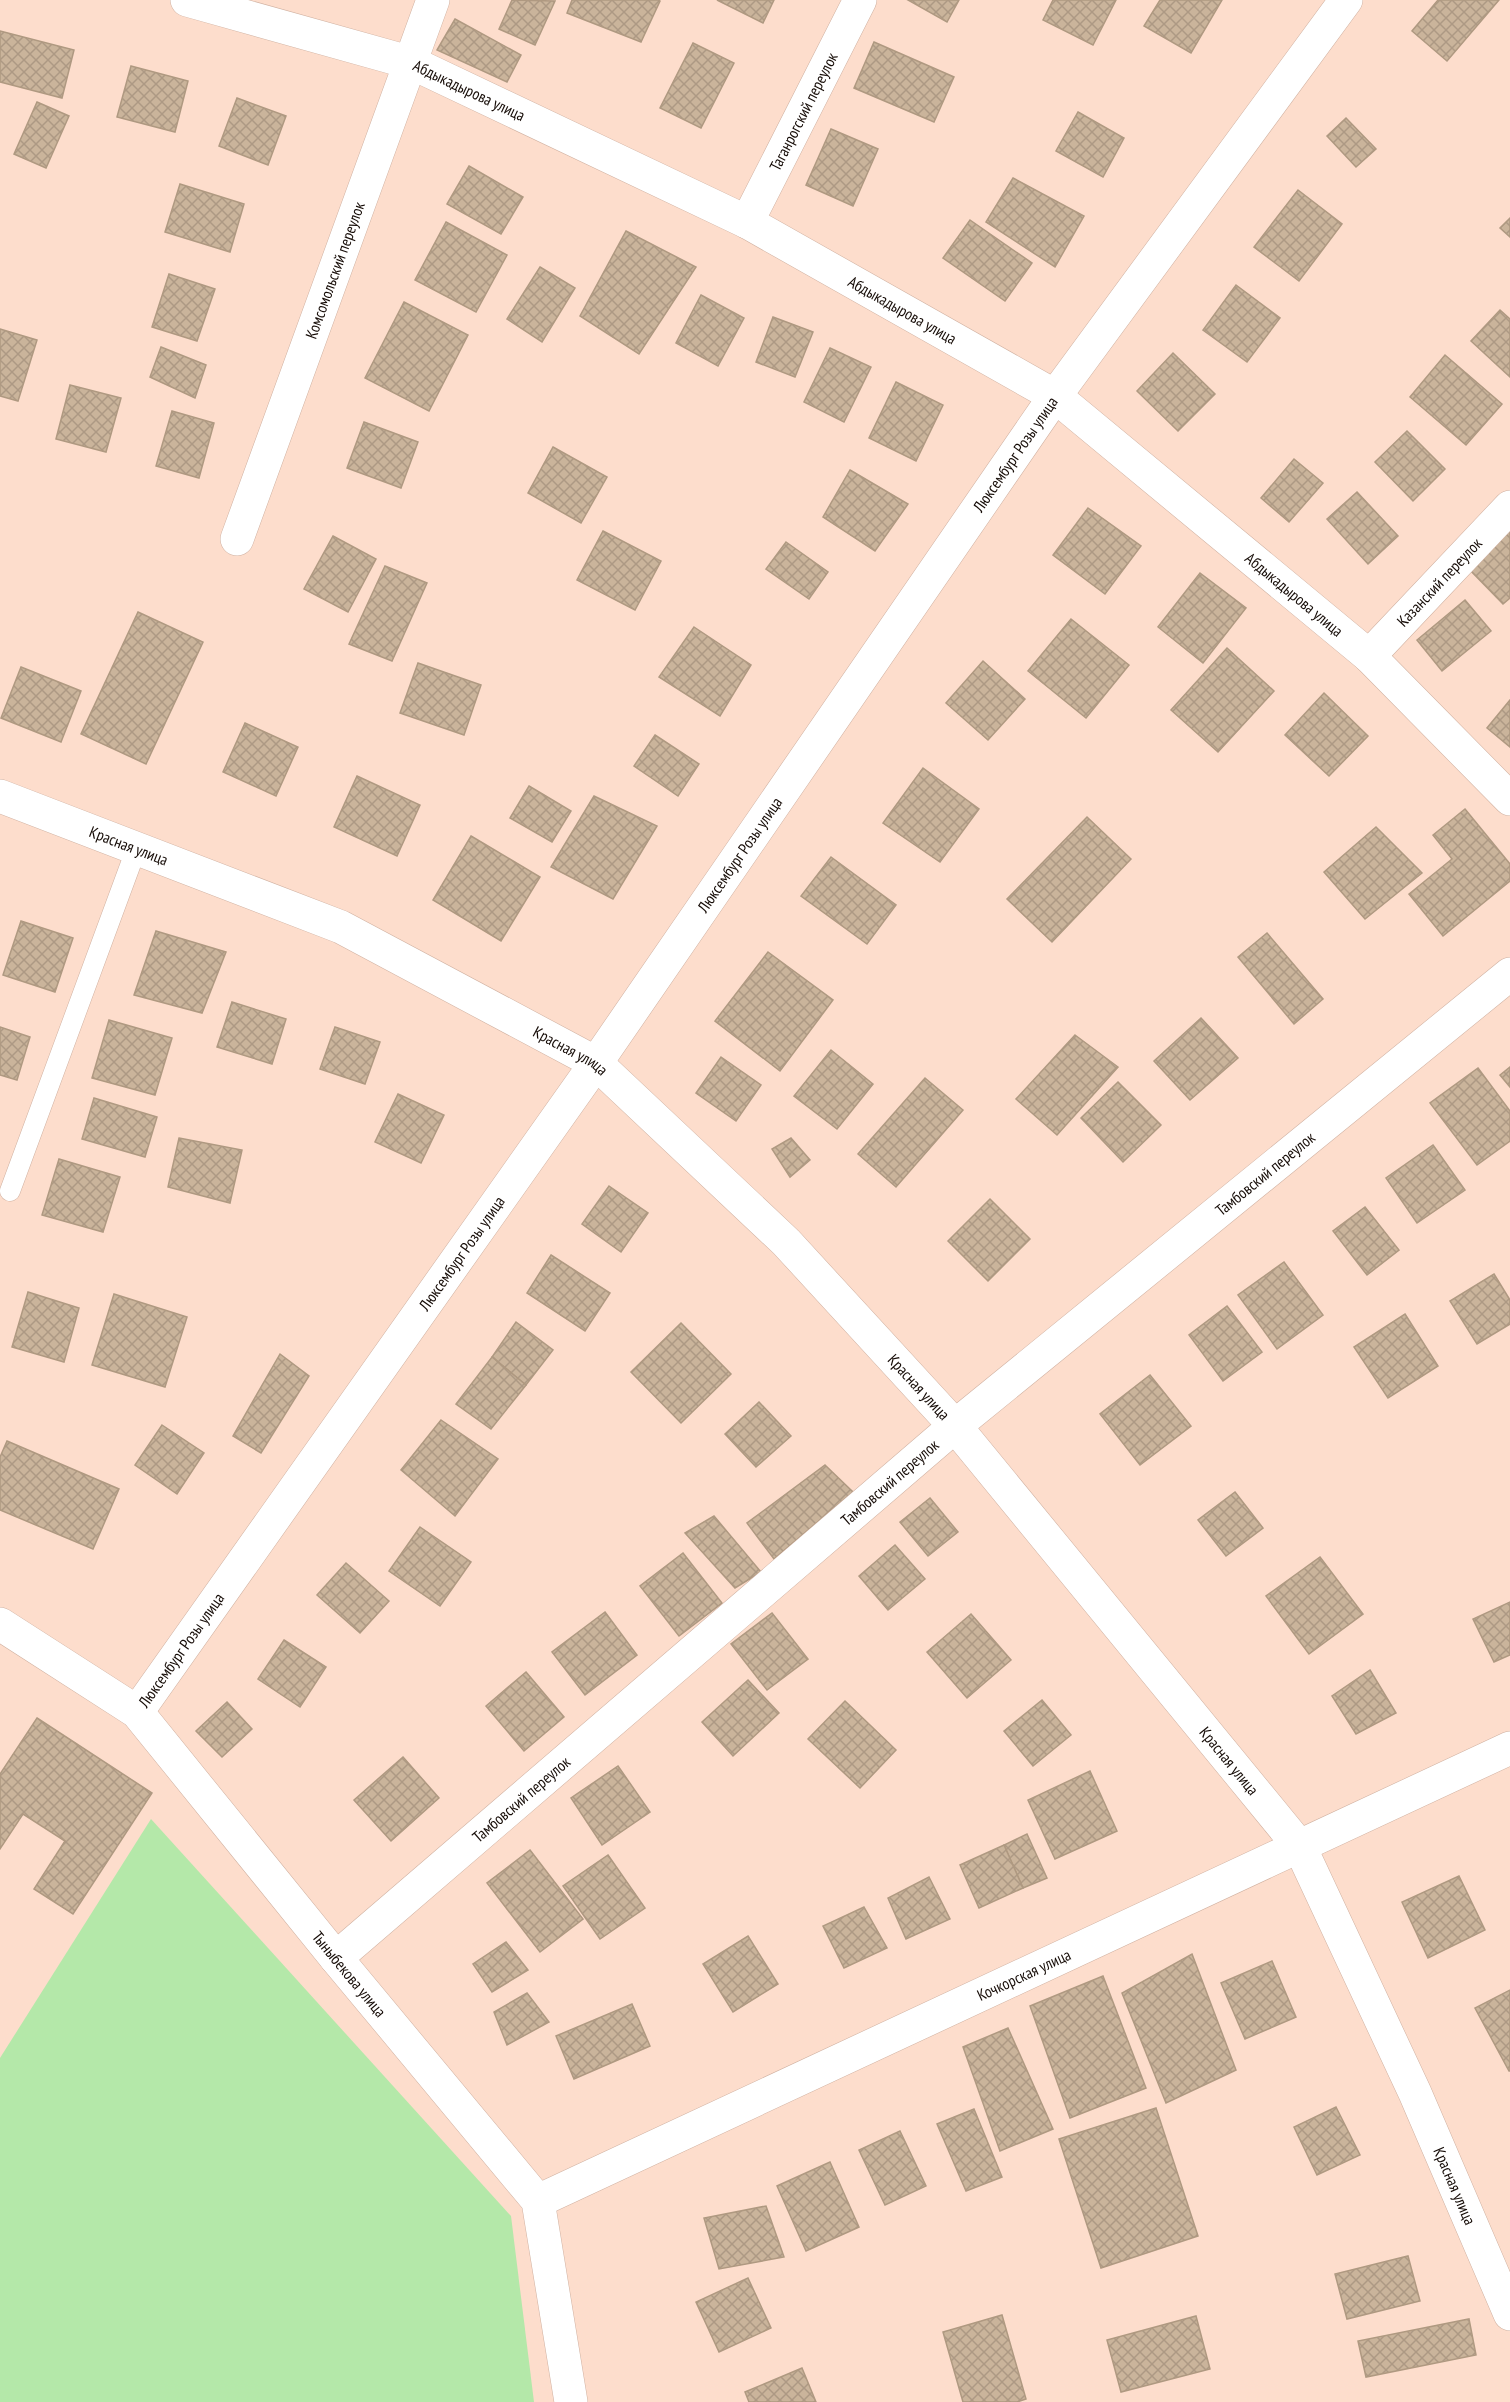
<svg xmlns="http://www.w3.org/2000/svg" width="1510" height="2402" font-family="'PT Sans Narrow',sans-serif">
<defs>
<pattern id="building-cross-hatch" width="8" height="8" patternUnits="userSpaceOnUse" patternTransform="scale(1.5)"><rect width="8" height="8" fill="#cab49b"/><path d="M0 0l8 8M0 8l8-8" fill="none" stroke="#ad9984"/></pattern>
</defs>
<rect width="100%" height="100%" fill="#fdddcc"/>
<!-- park -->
<polygon fill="#b4e8a9" points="151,1819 511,2216 534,2402 0,2402 0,2058"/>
<!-- building -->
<g fill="url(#building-cross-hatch)" stroke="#af9981" stroke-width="1.5">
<polygon points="512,0 555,1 535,45 499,29"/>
<polygon points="572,0 658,0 660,1 641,42 567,13"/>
<polygon points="717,0 774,0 763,23"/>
<polygon points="908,0 959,0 947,22"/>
<polygon points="1053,0 1116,0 1093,45 1043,20"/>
<polygon points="1160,0 1222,0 1191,53 1144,26"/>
<polygon points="1438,0 1499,0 1447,61 1412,31"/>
<polygon points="455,19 521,55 507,82 437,50"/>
<polygon points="0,31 74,50 62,98 0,82"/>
<polygon points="874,42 954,77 934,122 854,88"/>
<polygon points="693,43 734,63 701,128 660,108"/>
<polygon points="131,66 188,81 175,132 117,117"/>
<polygon points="237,98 286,116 268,165 219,146"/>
<polygon points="37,102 69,116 46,168 14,154"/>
<polygon points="1078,112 1124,138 1103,177 1056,151"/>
<polygon points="1346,118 1376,149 1356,167 1327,136"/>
<polygon points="831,129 878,149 853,206 806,185"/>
<polygon points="469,166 523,197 501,234 447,204"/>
<polygon points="1013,178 1084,216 1055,267 986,222"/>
<polygon points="180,184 244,204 230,252 165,232"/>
<polygon points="1298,190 1342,224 1299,281 1254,247"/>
<polygon points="1510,218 1510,237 1500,228"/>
<polygon points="970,220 1032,263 1005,301 943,258"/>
<polygon points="446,222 507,255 476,312 415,280"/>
<polygon points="626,231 696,267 639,354 580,316"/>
<polygon points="540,267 575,288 542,342 507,319"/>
<polygon points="169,274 215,289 197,341 152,327"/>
<polygon points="1236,285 1280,318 1247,362 1203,330"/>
<polygon points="701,295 744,318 718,366 676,343"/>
<polygon points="404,302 468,335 429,411 365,378"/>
<polygon points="1500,310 1510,319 1510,377 1471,341"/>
<polygon points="773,317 813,332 795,377 756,362"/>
<polygon points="0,329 37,340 18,401 0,396"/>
<polygon points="161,347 206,365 195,398 150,377"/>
<polygon points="830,348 871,367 844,422 804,402"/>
<polygon points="1173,353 1215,394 1178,431 1137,391"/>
<polygon points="1445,355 1502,404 1466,445 1410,397"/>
<polygon points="896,382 943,405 916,461 869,438"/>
<polygon points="70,385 121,398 106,452 56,439"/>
<polygon points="172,411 214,423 199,478 156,466"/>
<polygon points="364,422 418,442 401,488 347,468"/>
<polygon points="1407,431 1445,469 1413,501 1375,462"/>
<polygon points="553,447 607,477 581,523 528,493"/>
<polygon points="1294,459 1323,483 1289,522 1261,498"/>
<polygon points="850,470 908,504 875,551 823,517"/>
<polygon points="1357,492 1398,536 1368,564 1327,519"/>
<polygon points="1088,508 1141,546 1105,594 1053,555"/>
<polygon points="1510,524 1510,598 1503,604 1465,565"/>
<polygon points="603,531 661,561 635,610 577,580"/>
<polygon points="333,536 376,559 348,612 304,589"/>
<polygon points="786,542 828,572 809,599 766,569"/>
<polygon points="385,566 427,583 392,661 349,644"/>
<polygon points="1200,573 1246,608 1203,663 1158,627"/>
<polygon points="1465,600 1491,631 1442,671 1417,640"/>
<polygon points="138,612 203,642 146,764 81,734"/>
<polygon points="1071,619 1129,665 1086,718 1028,671"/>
<polygon points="694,627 751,665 720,716 659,677"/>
<polygon points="1227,648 1274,691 1218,752 1171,710"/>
<polygon points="983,661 1025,699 988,740 946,703"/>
<polygon points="418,663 481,685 464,735 400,713"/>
<polygon points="21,667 81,691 61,742 1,718"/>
<polygon points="1324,693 1368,736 1329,776 1285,735"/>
<polygon points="1510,700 1510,747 1487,728"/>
<polygon points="245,723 298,747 276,796 223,772"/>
<polygon points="655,735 699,764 678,796 634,766"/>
<polygon points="923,768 979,809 940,862 883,823"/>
<polygon points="357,776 420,805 397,856 334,827"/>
<polygon points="529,786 571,811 552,842 510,818"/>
<polygon points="594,796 657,826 613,899 551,867"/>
<polygon points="1465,809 1510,864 1510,881 1443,936 1409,894 1452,859 1433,835"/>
<polygon points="1087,817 1131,859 1052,942 1007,899"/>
<polygon points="1376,827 1422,873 1365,919 1324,872"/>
<polygon points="471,836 540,877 501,941 433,900"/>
<polygon points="831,857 896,905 867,944 801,896"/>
<polygon points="21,921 73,938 55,992 3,975"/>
<polygon points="156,931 226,952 202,1013 134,995"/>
<polygon points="1267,933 1323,999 1294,1024 1238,957"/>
<polygon points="768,952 833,1000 780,1071 715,1021"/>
<polygon points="232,1002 286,1019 272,1064 217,1047"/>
<polygon points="1201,1018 1238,1058 1190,1100 1154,1061"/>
<polygon points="109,1020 172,1038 155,1095 92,1078"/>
<polygon points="0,1027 30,1037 17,1080 0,1075"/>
<polygon points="335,1027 380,1042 365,1084 320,1069"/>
<polygon points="1075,1035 1118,1067 1057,1135 1016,1099"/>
<polygon points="831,1050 873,1084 837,1129 794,1096"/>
<polygon points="721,1057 761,1085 736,1121 696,1093"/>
<polygon points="1510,1067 1510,1087 1500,1075"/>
<polygon points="1478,1068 1510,1111 1510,1141 1477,1165 1430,1103"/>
<polygon points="925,1078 963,1110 896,1187 858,1154"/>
<polygon points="1118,1082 1161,1125 1123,1162 1081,1118"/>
<polygon points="398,1094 444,1115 421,1163 375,1142"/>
<polygon points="94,1098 157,1117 145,1157 82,1139"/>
<polygon points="179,1138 242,1150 230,1203 168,1187"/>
<polygon points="791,1138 810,1160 790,1177 772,1149"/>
<polygon points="1433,1145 1465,1190 1417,1223 1386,1178"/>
<polygon points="59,1159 120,1177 103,1232 42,1215"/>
<polygon points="609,1186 648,1213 621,1252 582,1224"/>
<polygon points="990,1199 1030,1239 988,1281 948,1241"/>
<polygon points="1365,1207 1399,1250 1367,1275 1333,1231"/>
<polygon points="551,1255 610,1293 585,1331 527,1293"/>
<polygon points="1284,1262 1323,1315 1277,1349 1238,1295"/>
<polygon points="1494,1274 1510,1300 1510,1324 1477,1344 1450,1301"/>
<polygon points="28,1292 79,1308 64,1362 12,1347"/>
<polygon points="114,1294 187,1317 165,1387 92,1365"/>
<polygon points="1227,1306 1262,1352 1223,1381 1189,1335"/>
<polygon points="1405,1314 1438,1366 1388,1398 1354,1347"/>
<polygon points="516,1322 553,1350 526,1385 492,1357"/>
<polygon points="681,1323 731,1374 681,1423 631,1372"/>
<polygon points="280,1354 309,1376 261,1453 233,1436"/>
<polygon points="492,1357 526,1385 491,1429 456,1404"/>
<polygon points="1150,1375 1191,1426 1140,1465 1100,1414"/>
<polygon points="759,1402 791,1436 756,1467 725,1434"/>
<polygon points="441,1420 498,1459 455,1516 401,1470"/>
<polygon points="162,1425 204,1453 177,1494 135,1465"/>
<polygon points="7,1441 119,1489 93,1549 0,1510 0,1457"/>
<polygon points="825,1465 853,1492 774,1559 747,1523"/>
<polygon points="1235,1492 1263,1528 1226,1556 1198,1520"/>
<polygon points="930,1498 958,1532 928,1556 900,1522"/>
<polygon points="714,1516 761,1572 735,1588 685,1533"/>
<polygon points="420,1527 471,1562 440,1606 389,1571"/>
<polygon points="895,1545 925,1579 888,1610 859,1576"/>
<polygon points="683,1553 722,1603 679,1636 640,1586"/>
<polygon points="1320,1557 1363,1614 1309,1654 1266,1596"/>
<polygon points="346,1563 389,1601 360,1633 317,1595"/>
<polygon points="1510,1602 1510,1655 1494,1662 1473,1619"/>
<polygon points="605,1612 637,1655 585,1695 552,1652"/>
<polygon points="772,1613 808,1659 767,1690 731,1644"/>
<polygon points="971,1614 1011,1660 967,1698 927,1652"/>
<polygon points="284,1640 326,1667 300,1707 258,1679"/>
<polygon points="1370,1670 1396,1713 1356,1734 1332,1696"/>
<polygon points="526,1672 564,1717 524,1751 486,1706"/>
<polygon points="748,1680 779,1713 733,1756 702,1722"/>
<polygon points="1042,1700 1071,1735 1033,1766 1004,1731"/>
<polygon points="845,1701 896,1750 860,1788 808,1739"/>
<polygon points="227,1702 252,1729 222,1757 196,1731"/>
<polygon points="37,1718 152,1793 73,1914 34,1889 65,1841 23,1814 0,1849 0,1774"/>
<polygon points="403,1757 439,1798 391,1841 354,1800"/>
<polygon points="618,1766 650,1812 602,1845 571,1798"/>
<polygon points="1090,1771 1117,1831 1055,1859 1028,1800"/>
<polygon points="1027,1834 1047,1878 1023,1888 1004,1845"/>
<polygon points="1004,1845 1023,1888 979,1908 960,1865"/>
<polygon points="530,1850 583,1919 540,1952 487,1883"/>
<polygon points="608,1855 645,1908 600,1939 563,1886"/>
<polygon points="1459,1876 1485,1930 1428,1958 1402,1902"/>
<polygon points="929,1877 950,1919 906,1939 888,1898"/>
<polygon points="864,1907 887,1948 844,1968 823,1926"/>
<polygon points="748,1936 778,1984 733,2012 703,1964"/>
<polygon points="506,1942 528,1970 492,1992 473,1964"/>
<polygon points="1192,1954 1236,2070 1166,2103 1122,1993"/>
<polygon points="1272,1961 1296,2017 1245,2039 1221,1983"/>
<polygon points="1103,1976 1146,2088 1070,2118 1030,2006"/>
<polygon points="1510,1990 1510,2071 1509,2071 1475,2008"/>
<polygon points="527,1993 549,2022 507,2045 494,2012"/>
<polygon points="632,2004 650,2046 574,2079 556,2036"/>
<polygon points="1008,2028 1053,2129 1000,2151 963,2047"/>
<polygon points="1336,2107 1360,2155 1317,2175 1294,2127"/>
<polygon points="1156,2108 1198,2236 1101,2268 1059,2139"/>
<polygon points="974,2109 1002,2177 966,2191 937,2124"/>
<polygon points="900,2131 926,2186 885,2205 859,2150"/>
<polygon points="830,2162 859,2227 806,2251 777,2186"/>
<polygon points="766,2206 784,2257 719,2269 704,2218"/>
<polygon points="1408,2256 1420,2301 1347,2319 1335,2274"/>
<polygon points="748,2278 771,2328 719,2352 696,2302"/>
<polygon points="1002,2315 1026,2399 1017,2402 963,2402 943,2332"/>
<polygon points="1196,2316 1210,2369 1121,2392 1107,2340"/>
<polygon points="1469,2319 1476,2355 1366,2377 1358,2341"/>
<polygon points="802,2368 816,2402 749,2402 745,2392"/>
</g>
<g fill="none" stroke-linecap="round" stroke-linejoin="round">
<defs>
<polyline id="service" points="10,1191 137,847"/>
<g id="minor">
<path id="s1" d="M187,0L412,63L747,222L1055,396L1369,656L1510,799"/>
<path id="s2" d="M747,222L860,0"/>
<path id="s3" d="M237,539L433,0"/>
<path id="s4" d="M1369,656L1510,507"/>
<path id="s5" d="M0,796L341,927L596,1063L786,1242L955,1426L1300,1847L1415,2093L1510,2314"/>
<path id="s6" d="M0,1624L137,1712L336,1958L538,2201L571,2402"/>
<path id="s7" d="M137,1712L596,1063L1055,396L1346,0"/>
<path id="s8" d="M336,1958L955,1426L1510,974"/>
<path id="s9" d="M538,2201L1510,1748"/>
</g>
</defs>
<!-- service casing -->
<use href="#service" stroke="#d0b1a1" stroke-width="21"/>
<!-- minor casing -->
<use href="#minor" stroke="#d0b1a1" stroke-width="34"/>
<!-- service -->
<use href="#service" stroke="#fff" stroke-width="20"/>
<!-- minor -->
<use href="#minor" stroke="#fff" stroke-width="33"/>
</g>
<g text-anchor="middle" stroke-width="4.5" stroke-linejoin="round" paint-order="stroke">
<!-- street labels -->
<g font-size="16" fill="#150b06" stroke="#fcefe8">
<text dy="6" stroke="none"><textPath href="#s1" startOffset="297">Абдыкадырова улица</textPath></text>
<text dy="6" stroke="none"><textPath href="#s2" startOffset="124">Таганрогский переулок</textPath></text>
<text dy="6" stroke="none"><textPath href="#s3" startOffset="286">Комсомольский переулок</textPath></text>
<text dy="6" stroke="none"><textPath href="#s1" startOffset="783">Абдыкадырова улица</textPath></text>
<text dy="6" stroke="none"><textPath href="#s7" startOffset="1534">Люксембург Розы улица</textPath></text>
<text dy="6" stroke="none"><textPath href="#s4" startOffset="102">Казанский переулок</textPath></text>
<text dy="6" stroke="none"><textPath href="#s1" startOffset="1269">Абдыкадырова улица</textPath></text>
<text dy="6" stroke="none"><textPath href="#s5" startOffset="138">Красная улица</textPath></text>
<text dy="6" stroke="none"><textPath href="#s7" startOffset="1048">Люксембург Розы улица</textPath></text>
<text dy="6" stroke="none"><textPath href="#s5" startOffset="626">Красная улица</textPath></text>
<text dy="6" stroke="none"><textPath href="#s8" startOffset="1216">Тамбовский переулок</textPath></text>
<text dy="6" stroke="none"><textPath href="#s7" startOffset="562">Люксембург Розы улица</textPath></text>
<text dy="6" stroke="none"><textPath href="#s5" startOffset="1112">Красная улица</textPath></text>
<text dy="6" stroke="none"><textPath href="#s8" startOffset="730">Тамбовский переулок</textPath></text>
<text dy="6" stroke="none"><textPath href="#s7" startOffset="76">Люксембург Розы улица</textPath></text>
<text dy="6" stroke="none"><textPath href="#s5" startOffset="1598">Красная улица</textPath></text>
<text dy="6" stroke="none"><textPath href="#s8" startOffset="244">Тамбовский переулок</textPath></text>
<text dy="6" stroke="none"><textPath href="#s6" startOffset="500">Тыныбекова улица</textPath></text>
<text dy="6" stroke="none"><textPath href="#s9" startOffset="536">Кочкорская улица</textPath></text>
<text dy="6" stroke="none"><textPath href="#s5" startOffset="2082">Красная улица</textPath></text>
</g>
</g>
</svg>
